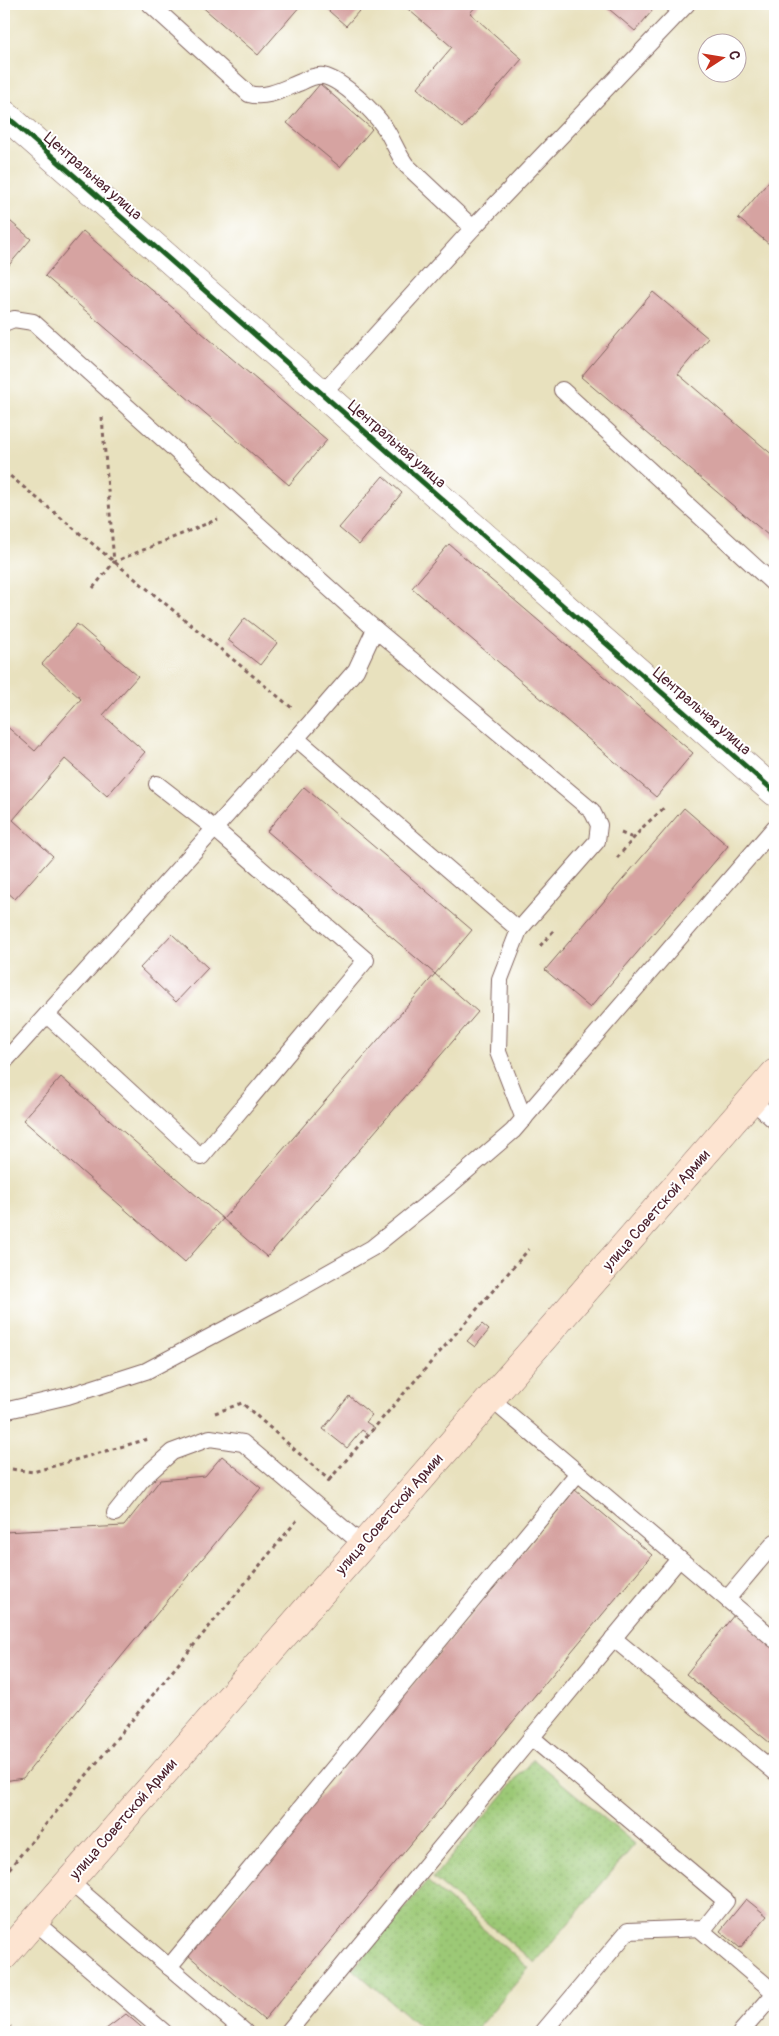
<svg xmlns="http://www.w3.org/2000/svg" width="779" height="2036" font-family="Pangolin,sans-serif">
<defs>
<pattern id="grass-dots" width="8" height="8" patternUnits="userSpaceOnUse" patternTransform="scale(1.25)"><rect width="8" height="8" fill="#9cc976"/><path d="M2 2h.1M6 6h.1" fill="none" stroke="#88ac66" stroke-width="1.8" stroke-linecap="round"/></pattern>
</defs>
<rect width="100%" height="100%" fill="#fff"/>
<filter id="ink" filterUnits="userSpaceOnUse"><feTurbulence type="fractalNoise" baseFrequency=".02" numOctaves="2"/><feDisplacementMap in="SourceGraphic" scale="10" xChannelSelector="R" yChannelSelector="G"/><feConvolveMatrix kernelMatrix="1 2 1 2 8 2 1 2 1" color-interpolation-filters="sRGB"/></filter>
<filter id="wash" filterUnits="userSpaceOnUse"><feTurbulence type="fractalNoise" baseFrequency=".0096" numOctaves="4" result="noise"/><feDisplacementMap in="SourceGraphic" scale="20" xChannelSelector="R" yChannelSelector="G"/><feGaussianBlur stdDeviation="1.12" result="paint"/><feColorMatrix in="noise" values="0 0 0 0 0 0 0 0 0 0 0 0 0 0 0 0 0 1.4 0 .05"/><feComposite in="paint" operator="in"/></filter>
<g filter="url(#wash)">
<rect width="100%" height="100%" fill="#e8e1be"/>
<!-- grass -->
<g fill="url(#grass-dots)" stroke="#737450">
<polygon points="533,1759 635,1844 535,1963 433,1878"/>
<polygon points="427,1881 529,1968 474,2032 426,2032 353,1969"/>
</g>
<g id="blocks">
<!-- building -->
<g fill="#d6a3a1">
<polygon points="199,4 300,4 301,5 258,55"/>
<polygon points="321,4 365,4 346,26"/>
<polygon points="402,4 478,4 470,13 522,59 462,128 417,88 452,47"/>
<polygon points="603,4 658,4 635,31"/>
<polygon points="320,84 372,129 340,167 287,123"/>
<polygon points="775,174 775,249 738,218"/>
<polygon points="4,216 31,239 4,271"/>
<polygon points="83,231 327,440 289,485 45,276"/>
<polygon points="653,292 708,338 678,374 775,457 775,541 581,377"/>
<polygon points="383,476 402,493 359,545 339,528"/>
<polygon points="449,544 693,753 656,797 412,588"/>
<polygon points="245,618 277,643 260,665 228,640"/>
<polygon points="77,624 138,676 103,715 145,752 107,796 65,759 13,820 53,856 15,899 4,889 4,724 35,751 81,699 42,664"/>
<polygon points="304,787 472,930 435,974 267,831"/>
<polygon points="684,808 728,846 590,1008 545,970"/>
<polygon points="172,934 208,968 176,1002 140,968"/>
<polygon points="435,974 478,1012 267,1257 223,1219"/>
<polygon points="61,1077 223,1219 185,1262 23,1120"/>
<polygon points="482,1324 489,1330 475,1347 467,1341"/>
<polygon points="349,1396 372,1415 366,1422 375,1428 369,1435 362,1430 347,1448 323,1429"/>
<polygon points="222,1456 261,1488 125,1652 23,1778 4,1781 4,1532 124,1526 160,1480 205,1476"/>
<polygon points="575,1490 652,1555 264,2020 188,1955"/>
<polygon points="734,1615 775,1648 775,1747 686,1674"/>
<polygon points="746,1899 767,1916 740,1948 720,1931"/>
<polygon points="126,2014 147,2032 102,2032"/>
</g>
</g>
</g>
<g filter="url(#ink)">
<use href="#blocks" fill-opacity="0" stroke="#81635e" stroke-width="1"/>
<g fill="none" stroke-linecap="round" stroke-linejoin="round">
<defs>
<g id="lane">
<path d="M150,4L249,94C267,99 285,88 301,82C307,79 316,75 323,76C343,80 374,112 385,128C393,140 397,153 406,165L473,228L687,4"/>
<polyline points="4,323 14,319 33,322 369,624 592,811 599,825 597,841 519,930 500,979 498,1052 524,1119"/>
<polyline points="562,390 775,585"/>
<polyline points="322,394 473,228"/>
<polyline points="297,739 519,930"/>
<polyline points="47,1015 201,1157 366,960 215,829 157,784"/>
<polyline points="4,1062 310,723 356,670 375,629"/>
<polyline points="752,1100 775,1121"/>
<polyline points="491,1399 775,1640"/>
<polyline points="4,1411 68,1396 146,1371 280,1300 372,1248 449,1186 513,1131 775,827"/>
<polyline points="115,1513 142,1479 172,1452 210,1438 243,1443 363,1545"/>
<polyline points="727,1599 775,1542"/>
<polyline points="613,1638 775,1772"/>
<polyline points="531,1737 726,1901 702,1931 775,1993"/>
<polyline points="69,1881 245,2032"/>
<polyline points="34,1921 164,2032"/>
<polyline points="169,1967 578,1473"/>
<polyline points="288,2032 679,1559"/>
<polyline points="543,2032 628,1931 704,1928"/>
<polyline points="741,2032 775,1993"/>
</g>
<polyline id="street" points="4,114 775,792"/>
<polyline id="secondary" points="4,1956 775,1073"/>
</defs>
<!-- lane casing -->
<use href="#lane" stroke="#81635e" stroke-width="18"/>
<!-- street casing -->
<use href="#street" stroke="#81635e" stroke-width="29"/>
<!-- secondary casing -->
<use href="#secondary" stroke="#81635e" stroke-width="29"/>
<!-- path -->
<g stroke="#81635e" stroke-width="3" stroke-dasharray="4 4" stroke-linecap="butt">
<polyline points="102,417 114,562 218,519"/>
<polyline points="4,471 292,708"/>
<polyline points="93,588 114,562"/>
<polyline points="621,833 633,838"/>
<polyline points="617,858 644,826 665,807"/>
<polyline points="540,946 554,930"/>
<polyline points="215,1413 242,1403 329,1480 327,1483"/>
<polyline points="4,1468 33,1472 148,1439"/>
<polyline points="329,1480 529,1249"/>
<polyline points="4,1875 298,1519"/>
<polyline points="4,2022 11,2027"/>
</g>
<!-- lane -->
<use href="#lane" stroke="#fff" stroke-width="16"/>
<!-- street -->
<use href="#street" stroke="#fff" stroke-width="28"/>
<!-- secondary -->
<use href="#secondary" stroke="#fde4d1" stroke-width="28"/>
<defs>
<polyline id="cycleway" points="4,114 775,792"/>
</defs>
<!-- cycleway casing -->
<use href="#cycleway" stroke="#fff" stroke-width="8"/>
<!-- cycleway -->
<use href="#cycleway" stroke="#1b5e20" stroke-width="5"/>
</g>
</g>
<g text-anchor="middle" stroke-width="4" stroke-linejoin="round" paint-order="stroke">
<!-- street labels -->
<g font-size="15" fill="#4a1f2b" stroke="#fff">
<text transform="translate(93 176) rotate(41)" y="5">Центральная улица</text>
<text transform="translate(397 444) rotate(41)" y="5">Центральная улица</text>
<text transform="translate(702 711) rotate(41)" y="5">Центральная улица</text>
<text transform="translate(656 1210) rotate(-49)" y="5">улица Советской Армии</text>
<text transform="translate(389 1514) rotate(-49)" y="5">улица Советской Армии</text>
<text transform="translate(123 1819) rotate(-49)" y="5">улица Советской Армии</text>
</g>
</g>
<!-- margin -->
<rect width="779" height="2036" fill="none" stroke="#fff" stroke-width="20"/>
<!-- north arrow -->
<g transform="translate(722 58) rotate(78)"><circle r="24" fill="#ffffff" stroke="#b7a5aa"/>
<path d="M0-4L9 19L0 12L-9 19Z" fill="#c8321e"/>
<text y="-8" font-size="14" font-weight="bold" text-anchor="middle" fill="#4a1f2b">С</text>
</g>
</svg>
